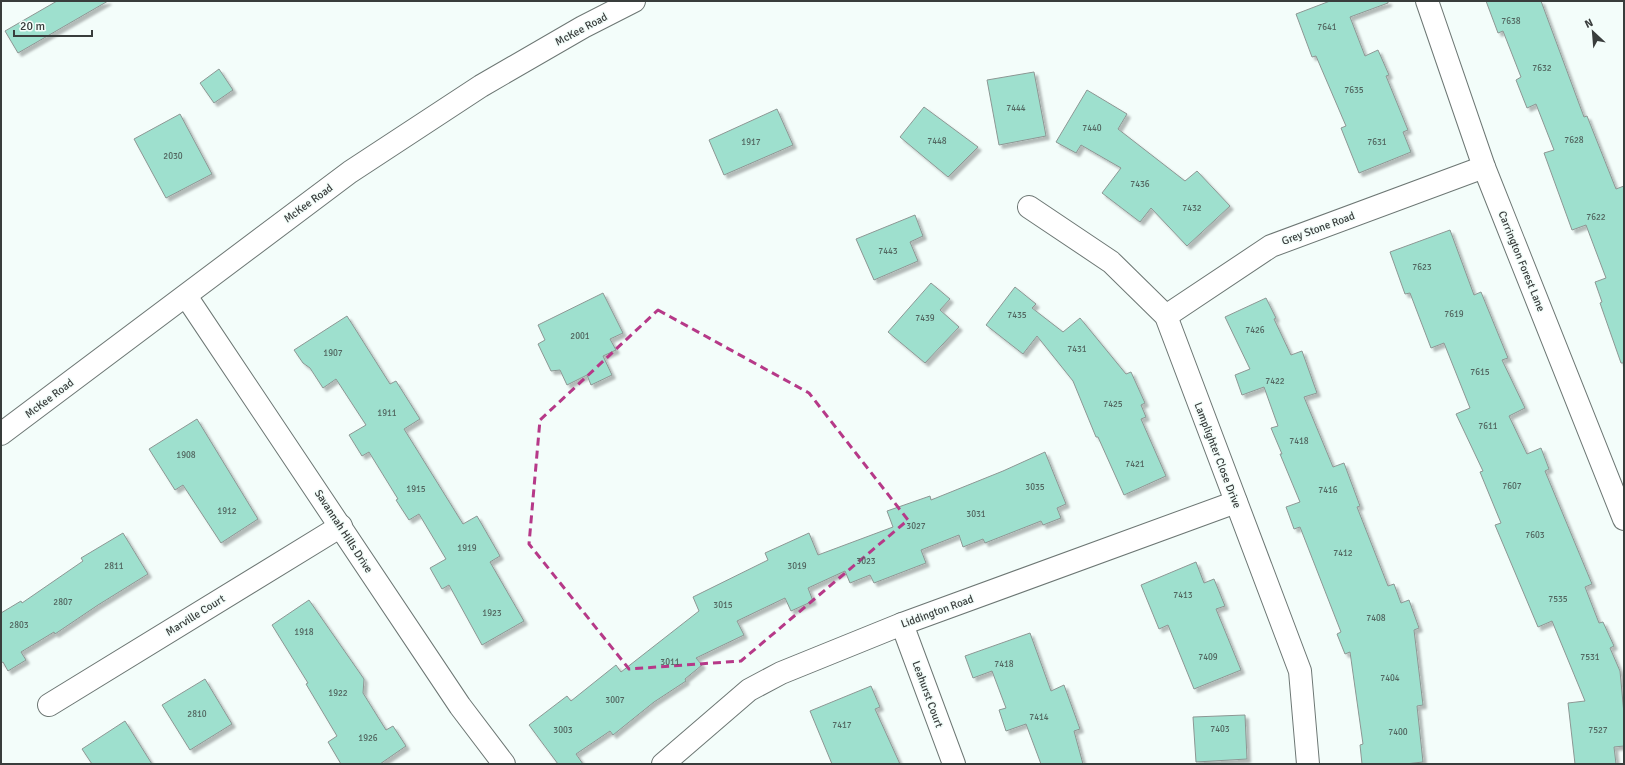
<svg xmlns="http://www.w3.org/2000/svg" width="1625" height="765" font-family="Signika,sans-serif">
<defs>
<filter id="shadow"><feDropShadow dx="3.5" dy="3.5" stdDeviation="1" flood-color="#0004"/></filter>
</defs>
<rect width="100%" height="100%" fill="#f3fdfa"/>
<!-- building -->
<g fill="#9ee0ce" stroke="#8d9794" filter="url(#shadow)">
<polygon points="57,1 108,1 18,53 5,31"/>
<polygon points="1330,1 1388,1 1388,3 1350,17 1365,56 1378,50 1389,75 1386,76 1408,130 1403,132 1411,152 1359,173 1341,128 1346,126 1316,56 1312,57 1296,14"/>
<polygon points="1486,1 1541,1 1584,117 1587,116 1616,189 1624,186 1624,363 1621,363 1600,303 1602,302 1595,282 1606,278 1586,225 1572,230 1544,153 1554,150 1536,104 1527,108 1516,80 1521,77 1503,31 1498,33"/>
<polygon points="219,69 233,90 214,103 200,83"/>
<polygon points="1034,72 1046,136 999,145 987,80"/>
<polygon points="1087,90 1127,114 1118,129 1185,181 1197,171 1230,206 1187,246 1151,208 1140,222 1102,193 1121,168 1081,145 1076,153 1056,142"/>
<polygon points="924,107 978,147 948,177 900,137"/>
<polygon points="777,109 793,145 724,175 709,140"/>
<polygon points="180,114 212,174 166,198 134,139"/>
<polygon points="915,215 923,236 910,242 918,261 874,280 856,239"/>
<polygon points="1450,230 1474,295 1481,292 1508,358 1502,360 1525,408 1509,416 1527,454 1541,448 1549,469 1545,471 1592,584 1585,587 1599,623 1603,622 1614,646 1610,648 1620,671 1624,714 1624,746 1614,747 1616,764 1575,764 1568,703 1585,701 1552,621 1538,627 1495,525 1501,523 1480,472 1483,471 1456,414 1470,408 1444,343 1431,348 1410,293 1405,294 1390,252"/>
<polygon points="931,283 950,299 940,310 959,327 925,363 888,332"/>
<polygon points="1015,287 1036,304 1032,308 1063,332 1080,318 1126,374 1131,372 1145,403 1141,405 1146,417 1141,419 1166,476 1124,495 1098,437 1096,437 1073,381 1037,336 1023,354 986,325"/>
<polygon points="603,293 623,333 610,339 616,350 603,356 612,375 591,385 587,375 567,385 560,370 551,371 538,344 545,340 538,325"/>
<polygon points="1266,298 1276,318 1274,319 1291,355 1302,351 1317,393 1304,397 1333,467 1344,463 1360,506 1357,507 1388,586 1394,584 1401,603 1409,600 1419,628 1414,630 1423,705 1417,706 1423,762 1405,764 1362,764 1360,745 1363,744 1350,652 1345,654 1337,634 1341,632 1300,527 1294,529 1286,507 1300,502 1280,454 1282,454 1271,428 1278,426 1264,387 1242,395 1235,375 1250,369 1225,317"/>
<polygon points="347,316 390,384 396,381 420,419 404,429 463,524 477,516 500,556 490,562 524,621 482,645 449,585 442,589 430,568 446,559 419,514 409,520 396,500 398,499 369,452 362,456 349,435 366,425 336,379 323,388 310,368 303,363 294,350"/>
<polygon points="197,419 258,519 221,543 183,485 175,490 149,449"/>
<polygon points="1045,452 1066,504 1057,508 1061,518 1043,525 1041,521 985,543 983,539 963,547 959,535 921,550 926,563 874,583 870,575 850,583 845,571 808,588 813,601 791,611 785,598 737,621 744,635 696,658 702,665 685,679 686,681 654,702 613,735 610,731 576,754 583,764 558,764 529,725 567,696 571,701 616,665 621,672 699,611 693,597 768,560 765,553 809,533 818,555 893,527 887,511 930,496 931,500 1003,471"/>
<polygon points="123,533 148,574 98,605 55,634 54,632 21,652 26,660 8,671 3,662 1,663 1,613 21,601 22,603 83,561 81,558"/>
<polygon points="1196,562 1204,583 1214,579 1225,606 1216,609 1241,670 1194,689 1168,625 1159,629 1141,585"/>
<polygon points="309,600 364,679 363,693 386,730 393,726 406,746 380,764 341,764 328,742 337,736 306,684 308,683 272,625"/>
<polygon points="1030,633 1051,691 1064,685 1080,729 1074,731 1083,764 1041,764 1026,724 1006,731 999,710 1006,708 992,671 973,678 965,656"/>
<polygon points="205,679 232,724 190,750 162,705"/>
<polygon points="871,686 880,707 875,709 900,764 832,764 810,711"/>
<polygon points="1245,715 1247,759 1196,762 1193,717"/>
<polygon points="125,721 152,764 92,764 82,749"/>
</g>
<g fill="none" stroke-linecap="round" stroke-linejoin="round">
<defs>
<g id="minor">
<polyline points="1427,1 1484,167 1624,519"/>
<polyline points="1029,207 1111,262 1166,316 1300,671 1308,764"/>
<polyline points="186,296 460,706 504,764"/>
<polyline points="1166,316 1271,246 1484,167"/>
<polyline points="1,434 350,172 481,86 583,27 634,1"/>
<polyline points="902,624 954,764"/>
<polyline points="49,705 341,526"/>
<polyline points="663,764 749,690 781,673 902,624 1236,502"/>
</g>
</defs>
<!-- minor casing -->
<use href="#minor" stroke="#6d7774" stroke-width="24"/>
<!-- minor -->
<use href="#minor" stroke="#fff" stroke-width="22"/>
</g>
<!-- marked area -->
<path fill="none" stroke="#b63988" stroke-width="3" stroke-dasharray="8 5" stroke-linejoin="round" d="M658,310L809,393L908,520L741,661L629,669L529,544L540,420Z"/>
<g text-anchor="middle" stroke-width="3" stroke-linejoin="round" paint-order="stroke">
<!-- number labels -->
<g font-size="9" fill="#526660">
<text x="1511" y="24">7638</text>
<text x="1327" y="30">7641</text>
<text x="1542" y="71">7632</text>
<text x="1354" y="93">7635</text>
<text x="1016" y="111">7444</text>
<text x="1092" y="131">7440</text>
<text x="1574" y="143">7628</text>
<text x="937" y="144">7448</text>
<text x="751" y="145">1917</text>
<text x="1377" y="145">7631</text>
<text x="173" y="159">2030</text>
<text x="1140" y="187">7436</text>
<text x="1192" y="211">7432</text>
<text x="1596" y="220">7622</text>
<text x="888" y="254">7443</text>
<text x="1422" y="270">7623</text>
<text x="1454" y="317">7619</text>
<text x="1017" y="318">7435</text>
<text x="925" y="321">7439</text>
<text x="1255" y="333">7426</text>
<text x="580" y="339">2001</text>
<text x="1077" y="352">7431</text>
<text x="333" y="356">1907</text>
<text x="1480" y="375">7615</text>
<text x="1275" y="384">7422</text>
<text x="1113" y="407">7425</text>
<text x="387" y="416">1911</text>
<text x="1488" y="429">7611</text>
<text x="1299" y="444">7418</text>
<text x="186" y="458">1908</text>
<text x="1135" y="467">7421</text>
<text x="1512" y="489">7607</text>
<text x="1035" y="490">3035</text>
<text x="416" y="492">1915</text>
<text x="1328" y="493">7416</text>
<text x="227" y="514">1912</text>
<text x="976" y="517">3031</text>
<text x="916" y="529">3027</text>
<text x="1535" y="538">7603</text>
<text x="467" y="551">1919</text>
<text x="1343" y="556">7412</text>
<text x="866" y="564">3023</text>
<text x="114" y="569">2811</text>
<text x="797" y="569">3019</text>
<text x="1183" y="598">7413</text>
<text x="1558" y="602">7535</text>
<text x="63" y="605">2807</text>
<text x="723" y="608">3015</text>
<text x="492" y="616">1923</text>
<text x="1376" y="621">7408</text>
<text x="19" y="628">2803</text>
<text x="304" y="635">1918</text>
<text x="1208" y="660">7409</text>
<text x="1590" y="660">7531</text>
<text x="670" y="665">3011</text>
<text x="1004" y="667">7418</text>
<text x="1390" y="681">7404</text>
<text x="338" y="696">1922</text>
<text x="615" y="703">3007</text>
<text x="197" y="717">2810</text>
<text x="1039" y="720">7414</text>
<text x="842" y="728">7417</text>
<text x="1220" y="732">7403</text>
<text x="563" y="733">3003</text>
<text x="1598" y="733">7527</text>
<text x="1398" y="735">7400</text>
<text x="368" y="741">1926</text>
</g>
<!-- street labels -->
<g font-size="11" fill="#393d3c" stroke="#f3fdfa">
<text transform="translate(581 29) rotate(-28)" y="4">McKee Road</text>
<text transform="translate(308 203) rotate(-36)" y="4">McKee Road</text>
<text transform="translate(1318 228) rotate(-20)" y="4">Grey Stone Road</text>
<text transform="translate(1522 261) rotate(68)" y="4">Carrington Forest Lane</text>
<text transform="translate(49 398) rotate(-37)" y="4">McKee Road</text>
<text transform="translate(1218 455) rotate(69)" y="4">Lamplighter Close Drive</text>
<text transform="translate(344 531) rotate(57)" y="4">Savannah Hills Drive</text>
<text transform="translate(937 611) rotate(-20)" y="4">Liddington Road</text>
<text transform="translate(195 615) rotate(-32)" y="4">Marville Court</text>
<text transform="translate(928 694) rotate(70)" y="4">Leahurst Court</text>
</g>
</g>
<!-- border -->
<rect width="1625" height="765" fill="none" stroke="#393d3c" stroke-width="4"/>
<!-- north arrow -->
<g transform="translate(1593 32) rotate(334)" stroke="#f3fdfa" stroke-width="3" paint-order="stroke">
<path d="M0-3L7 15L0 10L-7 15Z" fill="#393d3c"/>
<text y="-6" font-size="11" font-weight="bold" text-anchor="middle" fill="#393d3c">N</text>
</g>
<!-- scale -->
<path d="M14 30v6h78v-6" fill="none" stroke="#393d3c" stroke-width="2"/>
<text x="20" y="30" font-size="12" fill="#393d3c" stroke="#f3fdfa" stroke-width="3" paint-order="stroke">20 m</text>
</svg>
